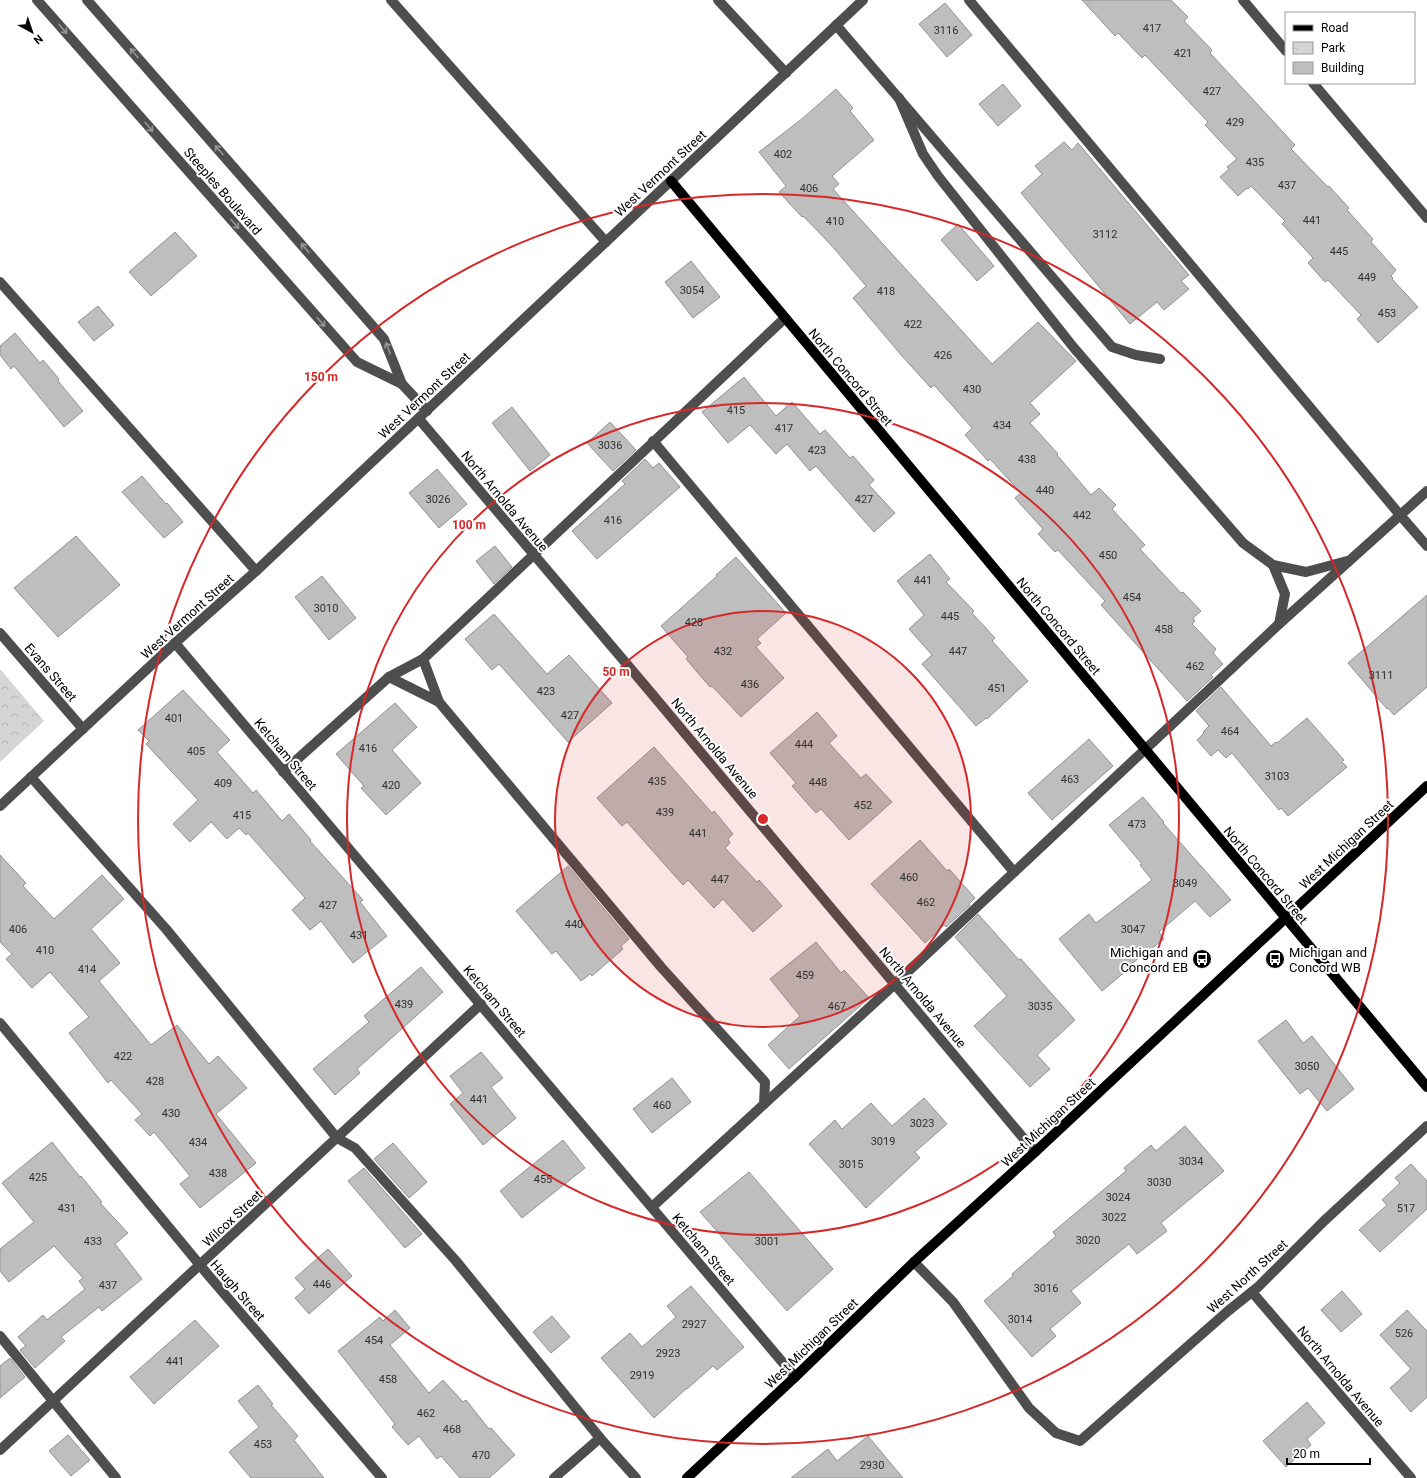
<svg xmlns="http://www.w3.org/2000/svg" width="1427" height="1478" font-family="Roboto,sans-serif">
<defs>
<pattern id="park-crowns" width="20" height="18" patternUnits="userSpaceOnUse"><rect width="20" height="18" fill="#d5d5d5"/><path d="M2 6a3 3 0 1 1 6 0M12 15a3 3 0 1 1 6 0" fill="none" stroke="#b5b5b5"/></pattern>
</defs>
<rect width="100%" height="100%" fill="#fff"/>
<!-- park -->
<polygon fill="url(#park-crowns)" points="0,669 44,721 0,762"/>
<!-- building -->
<g fill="#bebebe" stroke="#929292">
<polygon points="1082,0 1171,0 1188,17 1184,21 1212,50 1210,53 1295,145 1291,149 1328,187 1329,186 1349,208 1347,210 1373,239 1371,242 1396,270 1391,276 1393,278 1392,279 1418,307 1378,343 1357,319 1361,315 1328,280 1325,282 1308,263 1313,258 1282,224 1285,221 1251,186 1248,189 1247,188 1238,196 1220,177 1229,169 1227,167 1237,159 1205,125 1208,122 1145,55 1142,58 1118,33 1115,36"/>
<polygon points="945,3 972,35 947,57 919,24"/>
<polygon points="1003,84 1021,106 998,126 979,104"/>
<polygon points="836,89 853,108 850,111 874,140 832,176 839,184 833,189 992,364 1038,322 1076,361 1030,403 1040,414 1030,423 1058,454 1057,455 1091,495 1099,488 1116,505 1112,509 1145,545 1140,549 1181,593 1183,592 1201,611 1193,618 1195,621 1192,624 1216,649 1213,653 1223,664 1211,675 1213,677 1187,701 1101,605 1105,601 1058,550 1055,552 1038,534 1043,529 1015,498 1021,493 990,459 988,461 965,435 972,428 934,385 931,388 902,356 853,298 866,286 832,246 803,216 802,217 779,192 786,186 759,152 803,118"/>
<polygon points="1064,142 1072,150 1078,143 1189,275 1181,281 1189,289 1164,310 1157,302 1130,324 1021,193 1042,174 1035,166"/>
<polygon points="958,224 994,266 977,281 941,240"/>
<polygon points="175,232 197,256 151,296 129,272"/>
<polygon points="691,261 720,297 693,318 665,282"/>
<polygon points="98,306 114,325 94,341 78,322"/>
<polygon points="15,333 40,363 43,360 59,379 58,381 83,411 64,427 14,366 11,369 0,355 0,346"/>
<polygon points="744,377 776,416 792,402 820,434 825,430 850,458 853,456 874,480 869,485 895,513 874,532 816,466 810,471 787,444 776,454 750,425 728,443 702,412"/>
<polygon points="512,407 550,455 530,471 492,423"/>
<polygon points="610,422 636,450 613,471 587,443"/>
<polygon points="645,459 653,468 659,463 680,487 597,559 572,531 625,484 622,481"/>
<polygon points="437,469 467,504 439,528 409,493"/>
<polygon points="142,476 166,504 167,503 183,522 164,538 122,492"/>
<polygon points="76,536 120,585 58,637 14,588"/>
<polygon points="495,546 512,567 494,584 476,561"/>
<polygon points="930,554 950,579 946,582 974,611 972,613 995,638 992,641 1028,681 987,719 986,718 976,726 922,664 932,655 909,629 924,615 897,581"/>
<polygon points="736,557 786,613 757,639 761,643 756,647 784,678 741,717 712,686 710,687 686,659 688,657 661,626 717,576 716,575"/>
<polygon points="322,576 356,618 329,640 295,597"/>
<polygon points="1427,595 1427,687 1394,715 1388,708 1387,709 1348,663"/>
<polygon points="494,614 547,674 569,655 612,703 568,742 499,664 492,670 465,639"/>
<polygon points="1221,687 1271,746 1276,742 1277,743 1307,718 1344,760 1342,762 1347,767 1288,816 1281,808 1279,810 1232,753 1226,758 1218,750 1211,756 1197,740 1204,733 1203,732 1209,726 1196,711"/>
<polygon points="183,690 230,740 217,752 253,793 256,790 282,821 289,814 311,840 310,841 363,900 360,902 387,936 353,963 321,921 310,930 292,910 305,898 248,833 246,835 239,828 227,839 211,822 190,842 173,824 198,800 146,744 149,741 138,730"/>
<polygon points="395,703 417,727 392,750 421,783 386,815 361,788 364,786 336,754"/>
<polygon points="817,712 837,736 829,743 861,778 866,774 892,802 849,840 821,809 816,813 792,786 796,783 770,753"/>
<polygon points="1089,739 1113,766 1052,820 1028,793"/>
<polygon points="654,747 712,813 714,811 733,834 728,839 730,843 725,848 757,882 759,880 782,906 753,932 723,899 714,908 688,880 683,885 627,822 622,826 597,798"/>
<polygon points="1143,797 1164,822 1163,823 1231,900 1210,917 1195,901 1159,932 1164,939 1130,965 1131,967 1102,991 1059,939 1089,914 1096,923 1152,880 1140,865 1142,864 1109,825"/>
<polygon points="920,840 947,871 949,869 975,898 969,904 970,905 946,927 944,925 925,943 871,884"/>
<polygon points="0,855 26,883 23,886 54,919 102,875 124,899 91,929 120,963 99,981 151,1045 177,1025 209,1064 218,1056 247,1088 216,1114 256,1163 200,1208 180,1184 190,1176 154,1132 150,1136 135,1120 142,1114 111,1080 108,1083 69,1033 89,1017 50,972 32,988 6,959 12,954 0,942"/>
<polygon points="568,866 629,939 621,946 623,949 592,976 590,974 581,981 556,951 552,954 516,911"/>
<polygon points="978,914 1019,960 1021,959 1075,1020 1037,1055 1050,1069 1030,1087 974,1026 1007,996 955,937"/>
<polygon points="816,942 841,973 844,970 869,998 789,1069 768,1045 800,1016 770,979"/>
<polygon points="421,967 443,992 357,1069 360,1073 335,1095 313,1069 369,1022 364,1016"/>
<polygon points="1286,1020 1303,1043 1312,1036 1354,1089 1327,1111 1308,1088 1300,1094 1258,1041"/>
<polygon points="481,1052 503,1078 491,1087 516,1118 483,1145 450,1104 463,1093 450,1076"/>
<polygon points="672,1078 691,1102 652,1133 633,1109"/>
<polygon points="924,1098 947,1124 915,1152 920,1158 866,1208 809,1144 835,1120 842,1129 871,1103 892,1126"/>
<polygon points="1185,1126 1224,1171 1161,1223 1167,1231 1137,1254 1129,1244 1071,1291 1081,1303 1050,1329 1056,1336 1032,1357 984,1301 1013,1276 1012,1274 1056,1236 1053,1232 1126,1171 1124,1168 1151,1145 1156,1151"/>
<polygon points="563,1140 585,1168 522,1218 500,1191"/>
<polygon points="52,1142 80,1177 81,1176 102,1202 100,1203 128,1233 115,1244 142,1279 102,1311 99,1307 61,1337 65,1341 35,1368 20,1350 26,1346 18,1337 43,1315 47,1320 85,1289 79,1281 83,1278 54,1246 9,1282 0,1271 0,1249 34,1222 2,1183"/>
<polygon points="393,1143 427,1182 409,1198 374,1159"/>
<polygon points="1411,1164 1427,1181 1427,1209 1380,1252 1359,1230 1387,1205 1382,1200 1400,1183 1395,1178"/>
<polygon points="364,1168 422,1234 405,1248 348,1181"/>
<polygon points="749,1172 833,1269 787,1311 700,1212"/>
<polygon points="328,1249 352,1276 309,1314 295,1298 305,1289 295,1278"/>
<polygon points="691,1286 744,1347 717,1370 713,1366 687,1389 687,1388 654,1418 601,1358 630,1333 642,1347 676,1317 667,1306"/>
<polygon points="1342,1291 1362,1314 1341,1332 1321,1310"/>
<polygon points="395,1310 410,1328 390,1345 429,1393 443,1380 463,1402 466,1400 489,1429 491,1428 515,1455 489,1478 460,1478 441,1456 437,1459 419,1436 408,1445 392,1427 395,1424 338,1351 380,1317 383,1321"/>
<polygon points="1407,1310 1427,1331 1427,1397 1411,1412 1390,1388 1411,1369 1380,1335"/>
<polygon points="552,1316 570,1337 551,1353 533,1332"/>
<polygon points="195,1320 219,1346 154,1404 130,1377"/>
<polygon points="10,1358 25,1377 0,1398 0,1366"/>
<polygon points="258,1385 273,1404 271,1405 298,1436 294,1440 324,1478 251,1478 229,1452 259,1427 238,1401"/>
<polygon points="1307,1402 1325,1423 1307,1439 1311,1445 1286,1467 1263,1441"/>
<polygon points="68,1435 90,1460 71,1476 49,1451"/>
<polygon points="868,1436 903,1478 791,1478 828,1449 837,1461"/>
</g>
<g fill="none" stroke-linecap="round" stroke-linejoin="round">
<!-- minor -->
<g stroke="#4e4e4e" stroke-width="10">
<polyline points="37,0 357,362 402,384"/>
<polyline points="87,0 384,339 402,384 427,411"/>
<polyline points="391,0 606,242"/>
<polyline points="718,0 786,73"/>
<polyline points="969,0 1400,515 1427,546"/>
<polyline points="1243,0 1286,51"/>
<polyline points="836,25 1112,347 1136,355 1160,359"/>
<polyline points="1313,83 1427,218"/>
<polyline points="899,98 923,154 938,176 1074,348 1243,543 1273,565"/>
<polyline points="0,282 256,571"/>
<polyline points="419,419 647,688 1035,1152"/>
<polyline points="653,441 1014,872"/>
<polyline points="1279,624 1285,594 1273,565 1306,572 1347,561"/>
<polyline points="0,633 83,729"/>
<polyline points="175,643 795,1377"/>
<polyline points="389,677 439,702 423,659"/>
<polyline points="439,702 661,967 765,1082 764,1104"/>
<polyline points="283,772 389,677 423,659 785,318"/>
<polyline points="31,777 166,929 337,1138 355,1148 456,1261 600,1438 636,1478"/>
<polyline points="0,806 175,643 256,571 863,0"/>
<polyline points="0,1023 209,1276 382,1478"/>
<polyline points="652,1207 884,994 1279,624 1427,491"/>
<polyline points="914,1262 953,1302 1029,1408 1056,1433 1080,1441 1228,1311 1258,1287 1324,1221 1427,1126"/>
<polyline points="1252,1292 1411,1478"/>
<polyline points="0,1336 116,1478"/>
<polyline points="0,1450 481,1004"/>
<polyline points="554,1478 600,1438"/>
</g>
<!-- major -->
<g stroke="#000" stroke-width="10">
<polyline points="671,181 1427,1087"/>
<polyline points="687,1478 795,1377 914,1262 1035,1152 1427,786"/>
</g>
</g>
<!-- one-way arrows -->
<defs><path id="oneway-shaft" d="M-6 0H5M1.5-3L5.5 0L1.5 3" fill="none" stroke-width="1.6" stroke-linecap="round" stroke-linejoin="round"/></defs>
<g stroke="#959595">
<use href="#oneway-shaft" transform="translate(63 29) rotate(49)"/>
<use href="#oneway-shaft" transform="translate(134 53) rotate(-131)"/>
<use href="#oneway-shaft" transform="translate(149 127) rotate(49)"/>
<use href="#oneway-shaft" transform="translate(219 150) rotate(-131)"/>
<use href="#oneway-shaft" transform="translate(235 224) rotate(49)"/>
<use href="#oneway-shaft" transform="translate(305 248) rotate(-131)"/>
<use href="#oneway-shaft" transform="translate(321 322) rotate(49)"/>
<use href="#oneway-shaft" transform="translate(388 348) rotate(-111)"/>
</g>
<!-- distance rings -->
<circle cx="763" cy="819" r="208" fill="#d62828" fill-opacity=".12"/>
<g fill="none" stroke="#d62828" stroke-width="2">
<circle cx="763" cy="819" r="208"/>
<circle cx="763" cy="819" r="416"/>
<circle cx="763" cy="819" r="625"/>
</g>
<!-- icons -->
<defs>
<symbol id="bus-disc" viewBox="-11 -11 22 22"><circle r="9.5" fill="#000" stroke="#fff"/><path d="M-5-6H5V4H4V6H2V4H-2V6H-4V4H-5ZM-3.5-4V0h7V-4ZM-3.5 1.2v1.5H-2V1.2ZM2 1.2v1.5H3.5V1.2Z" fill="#fff"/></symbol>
</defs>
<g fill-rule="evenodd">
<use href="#bus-disc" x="1191" y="948" width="22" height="22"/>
<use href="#bus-disc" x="1264" y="948" width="22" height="22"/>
</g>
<g text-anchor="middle" stroke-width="4" stroke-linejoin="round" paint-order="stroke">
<!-- number labels -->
<g font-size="11" fill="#303030">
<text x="1152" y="32">417</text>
<text x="946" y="34">3116</text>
<text x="1183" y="57">421</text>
<text x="1212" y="95">427</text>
<text x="1235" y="126">429</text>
<text x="783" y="158">402</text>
<text x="1255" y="166">435</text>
<text x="1287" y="189">437</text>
<text x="809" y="192">406</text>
<text x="1312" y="224">441</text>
<text x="835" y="225">410</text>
<text x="1105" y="238">3112</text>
<text x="1339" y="255">445</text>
<text x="1367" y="281">449</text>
<text x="692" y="294">3054</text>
<text x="886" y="295">418</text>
<text x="1387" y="317">453</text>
<text x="913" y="328">422</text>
<text x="943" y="359">426</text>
<text x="972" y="393">430</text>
<text x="736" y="414">415</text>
<text x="1002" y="429">434</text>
<text x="784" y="432">417</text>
<text x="610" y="449">3036</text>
<text x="817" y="454">423</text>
<text x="1027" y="463">438</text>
<text x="1045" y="494">440</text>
<text x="438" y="503">3026</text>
<text x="864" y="503">427</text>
<text x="1082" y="519">442</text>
<text x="613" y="524">416</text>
<text x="1108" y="559">450</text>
<text x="923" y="584">441</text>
<text x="1132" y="601">454</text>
<text x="326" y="612">3010</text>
<text x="950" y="620">445</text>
<text x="694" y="626">428</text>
<text x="1164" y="633">458</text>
<text x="723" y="655">432</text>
<text x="958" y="655">447</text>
<text x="1195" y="670">462</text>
<text x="1381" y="679">3111</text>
<text x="750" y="688">436</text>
<text x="997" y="692">451</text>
<text x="546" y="695">423</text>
<text x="570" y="719">427</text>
<text x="174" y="722">401</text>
<text x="1230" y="735">464</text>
<text x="804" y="748">444</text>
<text x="368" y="752">416</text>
<text x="196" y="755">405</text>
<text x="1277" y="780">3103</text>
<text x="1070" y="783">463</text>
<text x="657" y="785">435</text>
<text x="818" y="786">448</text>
<text x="223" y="787">409</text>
<text x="391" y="789">420</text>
<text x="863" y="809">452</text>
<text x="665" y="816">439</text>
<text x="242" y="819">415</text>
<text x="1137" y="828">473</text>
<text x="698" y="837">441</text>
<text x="909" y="881">460</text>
<text x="720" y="883">447</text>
<text x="1185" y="887">3049</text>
<text x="926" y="906">462</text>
<text x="328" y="909">427</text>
<text x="574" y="928">440</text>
<text x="18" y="933">406</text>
<text x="1133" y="933">3047</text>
<text x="359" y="939">431</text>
<text x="45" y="954">410</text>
<text x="87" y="973">414</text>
<text x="805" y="979">459</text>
<text x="404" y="1008">439</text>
<text x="837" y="1010">467</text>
<text x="1040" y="1010">3035</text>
<text x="123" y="1060">422</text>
<text x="1307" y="1070">3050</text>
<text x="155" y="1085">428</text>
<text x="479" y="1103">441</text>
<text x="662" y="1109">460</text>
<text x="171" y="1117">430</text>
<text x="922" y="1127">3023</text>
<text x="883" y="1145">3019</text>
<text x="198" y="1146">434</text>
<text x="1191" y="1165">3034</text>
<text x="851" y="1168">3015</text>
<text x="218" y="1177">438</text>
<text x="38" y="1181">425</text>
<text x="543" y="1183">455</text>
<text x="1159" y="1186">3030</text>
<text x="1118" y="1201">3024</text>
<text x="67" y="1212">431</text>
<text x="1406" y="1212">517</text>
<text x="1114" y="1221">3022</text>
<text x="1088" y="1244">3020</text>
<text x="93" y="1245">433</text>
<text x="767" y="1245">3001</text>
<text x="322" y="1288">446</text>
<text x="108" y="1289">437</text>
<text x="1046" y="1292">3016</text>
<text x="1020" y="1323">3014</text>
<text x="694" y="1328">2927</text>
<text x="1404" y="1337">526</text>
<text x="374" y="1344">454</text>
<text x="668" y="1357">2923</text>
<text x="175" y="1365">441</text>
<text x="642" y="1379">2919</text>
<text x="388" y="1383">458</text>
<text x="426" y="1417">462</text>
<text x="452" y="1433">468</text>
<text x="263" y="1448">453</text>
<text x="481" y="1459">470</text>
<text x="872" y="1469">2930</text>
</g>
<!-- street labels -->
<g font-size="13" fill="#000" stroke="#fff">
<text transform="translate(660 173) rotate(-43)" y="5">West Vermont Street</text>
<text transform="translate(223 191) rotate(49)" y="5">Steeples Boulevard</text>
<text transform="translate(851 377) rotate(50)" y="5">North Concord Street</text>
<text transform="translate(424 395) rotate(-43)" y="5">West Vermont Street</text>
<text transform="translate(505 501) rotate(50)" y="5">North Arnolda Avenue</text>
<text transform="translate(187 616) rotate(-42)" y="5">West Vermont Street</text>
<text transform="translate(1059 626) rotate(50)" y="5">North Concord Street</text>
<text transform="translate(51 672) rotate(49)" y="5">Evans Street</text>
<text transform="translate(715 748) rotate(50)" y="5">North Arnolda Avenue</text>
<text transform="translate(286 754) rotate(50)" y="5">Ketcham Street</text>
<text transform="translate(1346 844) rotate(-43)" y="5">West Michigan Street</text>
<text transform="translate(1266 875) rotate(50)" y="5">North Concord Street</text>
<text transform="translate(923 997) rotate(50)" y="5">North Arnolda Avenue</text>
<text transform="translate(495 1001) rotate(50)" y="5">Ketcham Street</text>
<text transform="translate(1048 1122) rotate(-43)" y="5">West Michigan Street</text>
<text transform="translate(232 1218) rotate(-43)" y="5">Wilcox Street</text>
<text transform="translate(704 1249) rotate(50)" y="5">Ketcham Street</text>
<text transform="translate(1247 1276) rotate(-42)" y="5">West North Street</text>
<text transform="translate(238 1290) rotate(49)" y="5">Haugh Street</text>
<text transform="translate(811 1343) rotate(-44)" y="5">West Michigan Street</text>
<text transform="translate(1341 1376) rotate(50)" y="5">North Arnolda Avenue</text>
</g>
<!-- poi labels -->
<g font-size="13" fill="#000" stroke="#fff" text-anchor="end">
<text x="1188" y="957">Michigan and<tspan x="1188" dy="15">Concord EB</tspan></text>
<text x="1289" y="957" text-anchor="start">Michigan and<tspan x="1289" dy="15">Concord WB</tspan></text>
</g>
</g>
<circle cx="763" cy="819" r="6" fill="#d62828" stroke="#fff" stroke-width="2"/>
<g font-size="12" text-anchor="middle" font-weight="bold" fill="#d62828" stroke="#fff" stroke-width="4" stroke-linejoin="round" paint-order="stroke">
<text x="321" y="381">150 m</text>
<text x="469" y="529">100 m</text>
<text x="616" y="676">50 m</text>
</g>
<!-- legend -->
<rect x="1285" y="12" width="130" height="72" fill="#ffffff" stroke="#999999"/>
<rect x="1293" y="25" width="20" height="6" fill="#000000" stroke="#999999"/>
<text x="1321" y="32" font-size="12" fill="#000000">Road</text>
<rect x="1293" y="42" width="20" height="12" fill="url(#park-crowns)" stroke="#999999"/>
<text x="1321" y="52" font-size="12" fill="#000000">Park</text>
<rect x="1293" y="62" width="20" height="12" fill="#bebebe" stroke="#999999"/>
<text x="1321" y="72" font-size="12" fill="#000000">Building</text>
<!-- north arrow -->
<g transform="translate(32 32) rotate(140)" stroke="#ffffff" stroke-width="3" paint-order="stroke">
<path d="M0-3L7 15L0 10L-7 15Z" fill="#000000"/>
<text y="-6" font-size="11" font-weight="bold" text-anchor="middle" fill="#000000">N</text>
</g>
<!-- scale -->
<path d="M1287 1458v6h83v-6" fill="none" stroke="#000000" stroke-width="2"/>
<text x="1293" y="1458" font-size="12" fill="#000000" stroke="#ffffff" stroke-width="3" paint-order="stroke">20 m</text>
</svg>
